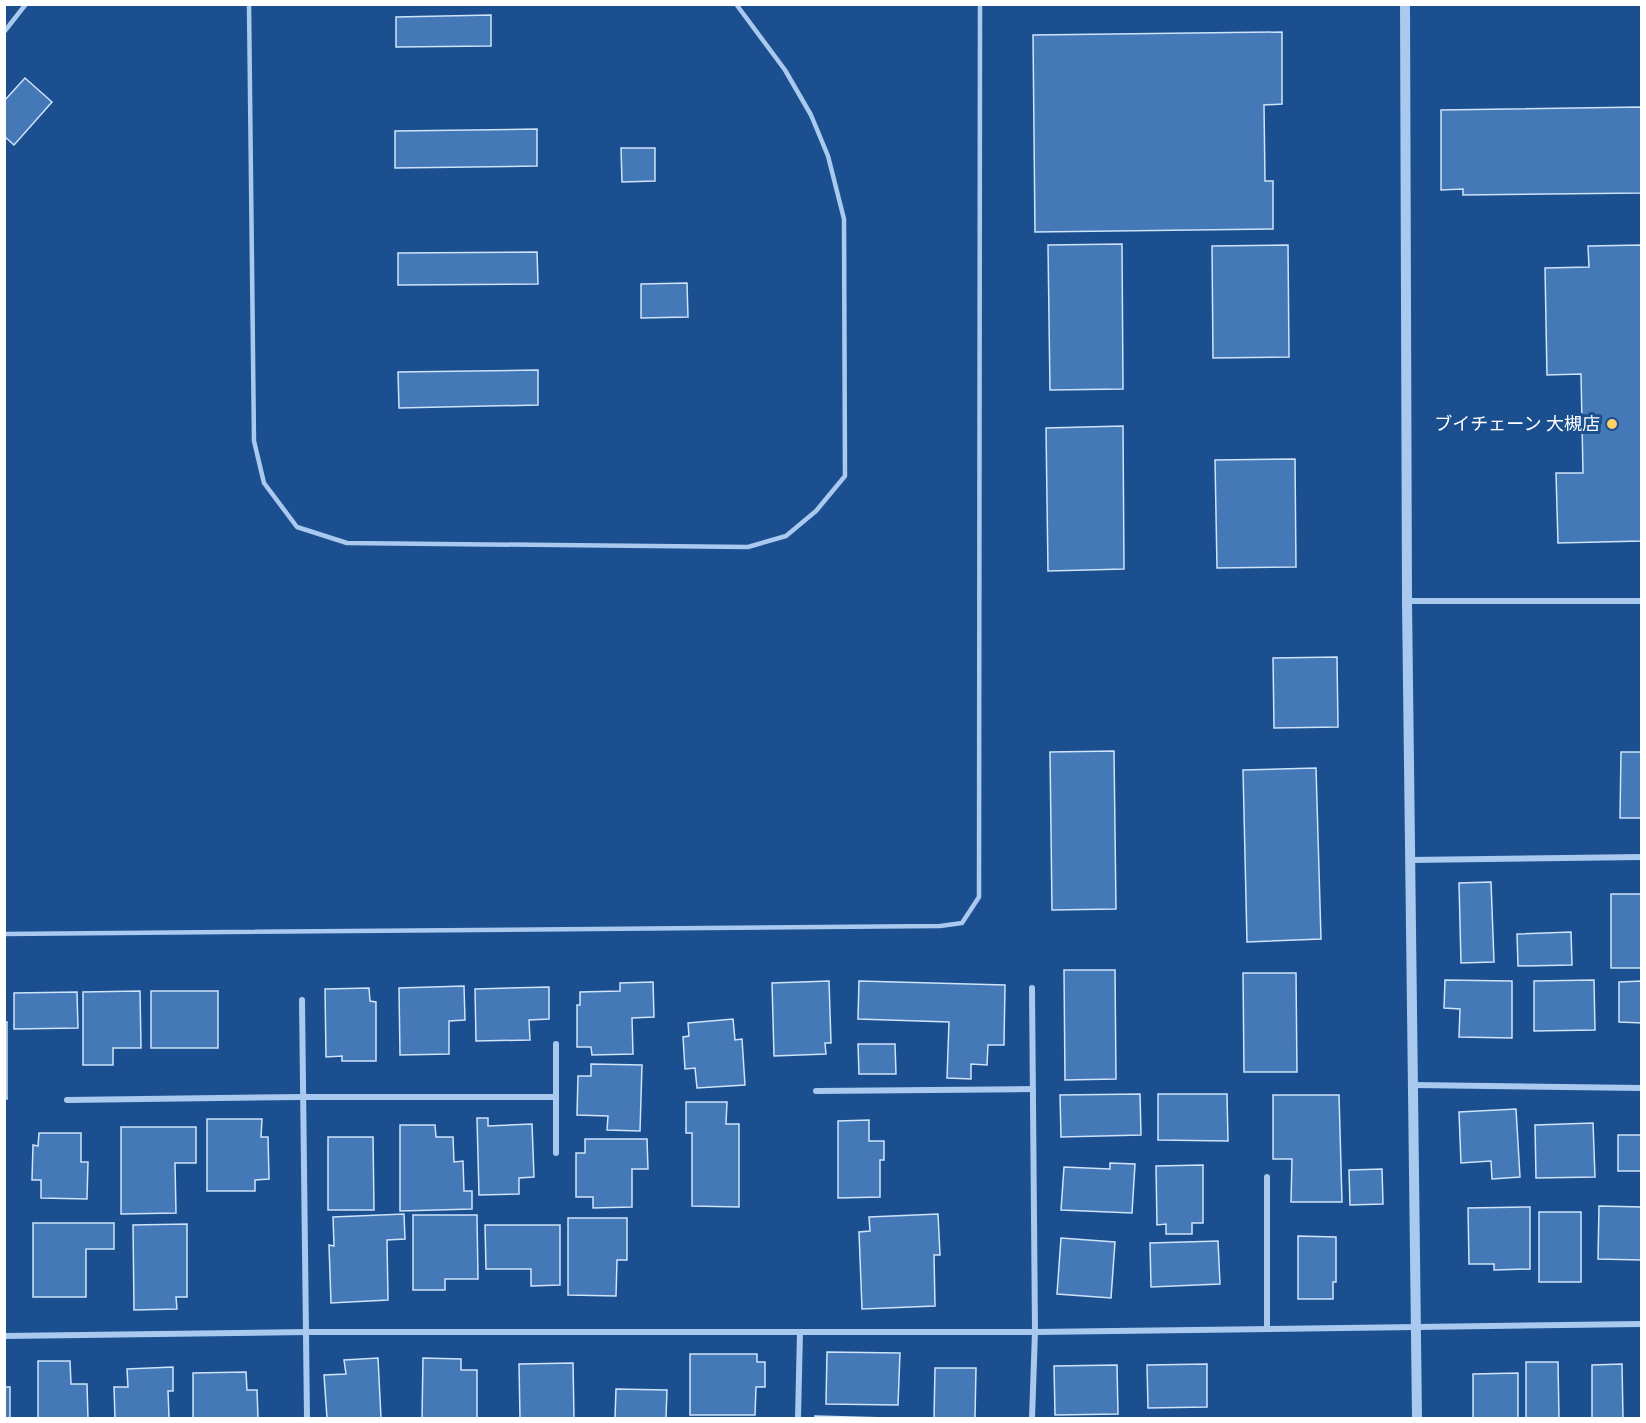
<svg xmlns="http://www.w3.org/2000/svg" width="1646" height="1423" font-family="Lato,'Noto Sans JP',sans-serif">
<rect width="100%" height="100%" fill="#1b4f8f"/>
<!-- building -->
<g fill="#4478b7" stroke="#cfe3fa" stroke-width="1.5">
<polygon points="491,15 491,46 396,47 396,17"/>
<polygon points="1282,32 1282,104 1264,105 1265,181 1273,181 1273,229 1035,232 1033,35"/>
<polygon points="25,78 52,102 14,145 4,136 4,101"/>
<polygon points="1642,107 1642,193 1463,195 1463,189 1441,190 1441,110"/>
<polygon points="537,129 537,166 395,168 395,131"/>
<polygon points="621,148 655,148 655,181 622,182"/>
<polygon points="1122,244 1123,389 1050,390 1048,245"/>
<polygon points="1288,245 1289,357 1213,358 1212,246"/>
<polygon points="1642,245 1642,541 1558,543 1556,473 1583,473 1581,374 1547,375 1545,268 1589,267 1588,246"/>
<polygon points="537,252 538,284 398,285 398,253"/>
<polygon points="687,283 688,317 641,318 641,284"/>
<polygon points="538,370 538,405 399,408 398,372"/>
<polygon points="1123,426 1124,569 1048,571 1046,428"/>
<polygon points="1295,459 1296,567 1217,568 1215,460"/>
<polygon points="1337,657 1338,727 1274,728 1273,658"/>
<polygon points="1114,751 1116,909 1052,910 1050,752"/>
<polygon points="1621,752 1642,752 1642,818 1620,818"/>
<polygon points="1316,768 1321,939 1247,942 1243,770"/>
<polygon points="1491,882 1494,962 1461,963 1459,883"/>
<rect x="1611" y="894" width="31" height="74"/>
<polygon points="1571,932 1572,965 1518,966 1517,934"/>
<polygon points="1064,970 1115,970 1116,1079 1065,1080"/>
<polygon points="1243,973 1296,973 1297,1072 1244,1072"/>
<polygon points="1445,980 1512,981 1512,1038 1459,1037 1460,1009 1444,1008"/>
<polygon points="1594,980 1595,1030 1534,1031 1534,981"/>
<polygon points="829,981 831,1043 825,1043 826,1054 774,1056 772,983"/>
<polygon points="859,981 1005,985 1004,1045 988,1045 987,1065 971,1064 971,1079 947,1078 949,1022 858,1019"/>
<polygon points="1642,981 1642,1023 1619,1022 1619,982"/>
<polygon points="653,982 654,1017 632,1018 633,1054 592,1055 591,1047 577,1047 577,1005 580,1005 580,992 620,991 620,983"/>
<polygon points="464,986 465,1020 449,1021 449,1054 400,1055 399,988"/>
<polygon points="549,987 549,1019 529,1020 530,1040 476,1041 475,989"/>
<polygon points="369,988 370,1001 376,1002 376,1061 342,1061 342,1056 326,1057 325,989"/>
<polygon points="140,991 141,1048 113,1048 113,1065 83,1065 83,992"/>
<rect x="151" y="991" width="67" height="57"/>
<polygon points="77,992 78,1028 14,1029 14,993"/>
<polygon points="733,1019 735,1040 742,1039 745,1085 697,1088 695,1068 685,1069 683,1037 689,1036 688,1023"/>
<polygon points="4,1022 7,1022 7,1099 4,1098"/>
<polygon points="858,1044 895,1044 896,1074 859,1074"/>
<polygon points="591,1064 642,1065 640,1131 607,1130 608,1116 577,1115 578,1076 591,1076"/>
<polygon points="1140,1094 1141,1135 1061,1137 1060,1095"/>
<polygon points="1158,1094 1227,1094 1228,1141 1158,1140"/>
<polygon points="1273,1095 1339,1095 1342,1202 1291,1202 1292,1159 1273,1159"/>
<polygon points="686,1102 727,1102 726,1124 739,1124 739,1207 692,1206 692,1133 686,1133"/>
<polygon points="1516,1109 1520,1177 1492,1179 1491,1161 1461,1163 1459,1112"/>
<polygon points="477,1118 488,1118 488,1126 532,1124 534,1177 519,1178 519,1194 479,1195"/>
<polygon points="207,1119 262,1119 261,1137 268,1137 269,1179 255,1180 255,1191 207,1191"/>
<polygon points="869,1120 869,1141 884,1141 884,1160 880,1160 880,1197 838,1198 838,1121"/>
<polygon points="1593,1123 1595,1177 1536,1178 1535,1125"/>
<polygon points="400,1125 435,1125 436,1137 453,1137 454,1162 463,1161 464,1191 472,1191 472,1209 400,1211"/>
<polygon points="121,1127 196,1127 196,1163 175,1163 176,1213 121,1214"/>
<polygon points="39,1133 81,1133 81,1162 88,1162 87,1199 41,1198 41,1180 32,1180 33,1145 38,1146"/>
<rect x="1618" y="1135" width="24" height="36"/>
<polygon points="328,1137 373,1137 374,1210 328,1210"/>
<polygon points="585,1139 647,1139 648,1169 632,1169 632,1207 593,1208 593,1197 576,1197 576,1153 585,1153"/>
<polygon points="1110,1163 1135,1164 1132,1213 1061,1210 1064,1167 1110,1169"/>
<polygon points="1203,1165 1203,1223 1192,1223 1192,1234 1166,1234 1166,1224 1157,1225 1156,1166"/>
<polygon points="1382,1169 1383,1204 1350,1205 1349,1170"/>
<polygon points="1599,1206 1642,1207 1642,1260 1598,1259"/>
<polygon points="1530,1207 1530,1269 1494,1270 1494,1264 1469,1264 1468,1208"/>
<rect x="1539" y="1212" width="42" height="70"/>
<polygon points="404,1214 405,1239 387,1240 388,1300 331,1303 329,1245 334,1246 333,1217"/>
<polygon points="938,1214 940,1255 934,1255 935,1306 862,1309 859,1232 870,1231 869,1217"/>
<polygon points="413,1215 477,1215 478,1279 445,1279 445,1290 413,1290"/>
<polygon points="568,1218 627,1218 627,1260 617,1260 616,1296 568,1295"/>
<polygon points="33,1223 114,1223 114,1249 86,1249 86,1297 33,1297"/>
<polygon points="187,1224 187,1297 176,1297 177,1309 134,1310 133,1225"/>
<polygon points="485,1225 560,1225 560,1285 531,1286 531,1269 486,1269"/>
<polygon points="1298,1236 1336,1237 1336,1282 1333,1282 1333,1299 1298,1299"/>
<polygon points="1061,1238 1115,1242 1111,1298 1057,1294"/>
<polygon points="1218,1241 1220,1284 1151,1287 1150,1243"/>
<polygon points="827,1352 900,1353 898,1405 826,1404"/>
<polygon points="690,1354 757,1354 757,1362 765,1362 765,1387 756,1387 755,1415 690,1415"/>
<polygon points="378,1358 381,1418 327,1418 324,1375 346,1374 344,1360"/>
<polygon points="423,1358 461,1359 461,1370 477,1370 477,1418 422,1418"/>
<polygon points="38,1361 70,1361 71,1384 87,1384 88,1418 38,1418"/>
<polygon points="1526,1362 1558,1362 1559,1418 1526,1418"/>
<polygon points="573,1363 574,1418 520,1418 519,1364"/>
<polygon points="1207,1364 1207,1407 1148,1408 1147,1365"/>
<polygon points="1622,1364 1623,1418 1592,1418 1592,1365"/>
<polygon points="1117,1365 1118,1414 1055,1415 1054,1366"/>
<polygon points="173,1367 173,1391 168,1391 169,1418 115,1418 114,1387 128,1387 127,1369"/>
<polygon points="935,1368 976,1368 975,1418 934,1418"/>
<polygon points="246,1372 247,1390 257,1390 258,1418 193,1418 193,1373"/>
<polygon points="1518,1373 1518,1418 1473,1418 1473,1374"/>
<rect x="4" y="1387" width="6" height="31"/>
<polygon points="616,1389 667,1390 666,1418 615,1418"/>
<polygon points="815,1416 887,1418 815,1418"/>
</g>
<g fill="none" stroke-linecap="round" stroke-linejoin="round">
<!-- service -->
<g stroke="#a9c9ee" stroke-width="4.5">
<polyline points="249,4 254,441 264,483 297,527 347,543 748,547 786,536 816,511 845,476 844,219 828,156 811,115 785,70 736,4"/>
<polyline points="4,32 26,4"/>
<polyline points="4,934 940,926 962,923 979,897 980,4"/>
</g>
<!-- minor -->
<g stroke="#a9c9ee" stroke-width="6">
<polyline points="1407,601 1642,601"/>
<polyline points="1410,860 1642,857"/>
<polyline points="1032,988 1035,1332 1642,1324"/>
<polyline points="302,1000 307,1418"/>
<polyline points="1413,1085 1642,1088"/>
<polyline points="816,1091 1033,1089"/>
<polyline points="67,1100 303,1097 556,1097"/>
<polyline points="556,1153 556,1044"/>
<polyline points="1267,1328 1267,1177"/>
<polyline points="4,1336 307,1332 1035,1332 1032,1418"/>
<polyline points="798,1418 800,1332"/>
</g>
<!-- tertiary -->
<polyline stroke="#a9c9ee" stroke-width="10" points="1405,4 1407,601 1417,1418"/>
</g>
<!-- markers -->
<circle fill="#ffd166" stroke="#1b4f8f" stroke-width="2" cx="1612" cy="424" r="6"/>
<g text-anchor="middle" stroke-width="6" stroke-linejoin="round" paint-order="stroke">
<!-- poi labels -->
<g font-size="18" fill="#fff" stroke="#1b4f8f" text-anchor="end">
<text x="1600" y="430">ブイチェーン 大槻店</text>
</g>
</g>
<!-- border -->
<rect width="1646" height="1423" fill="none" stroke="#ffffff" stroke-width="12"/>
</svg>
